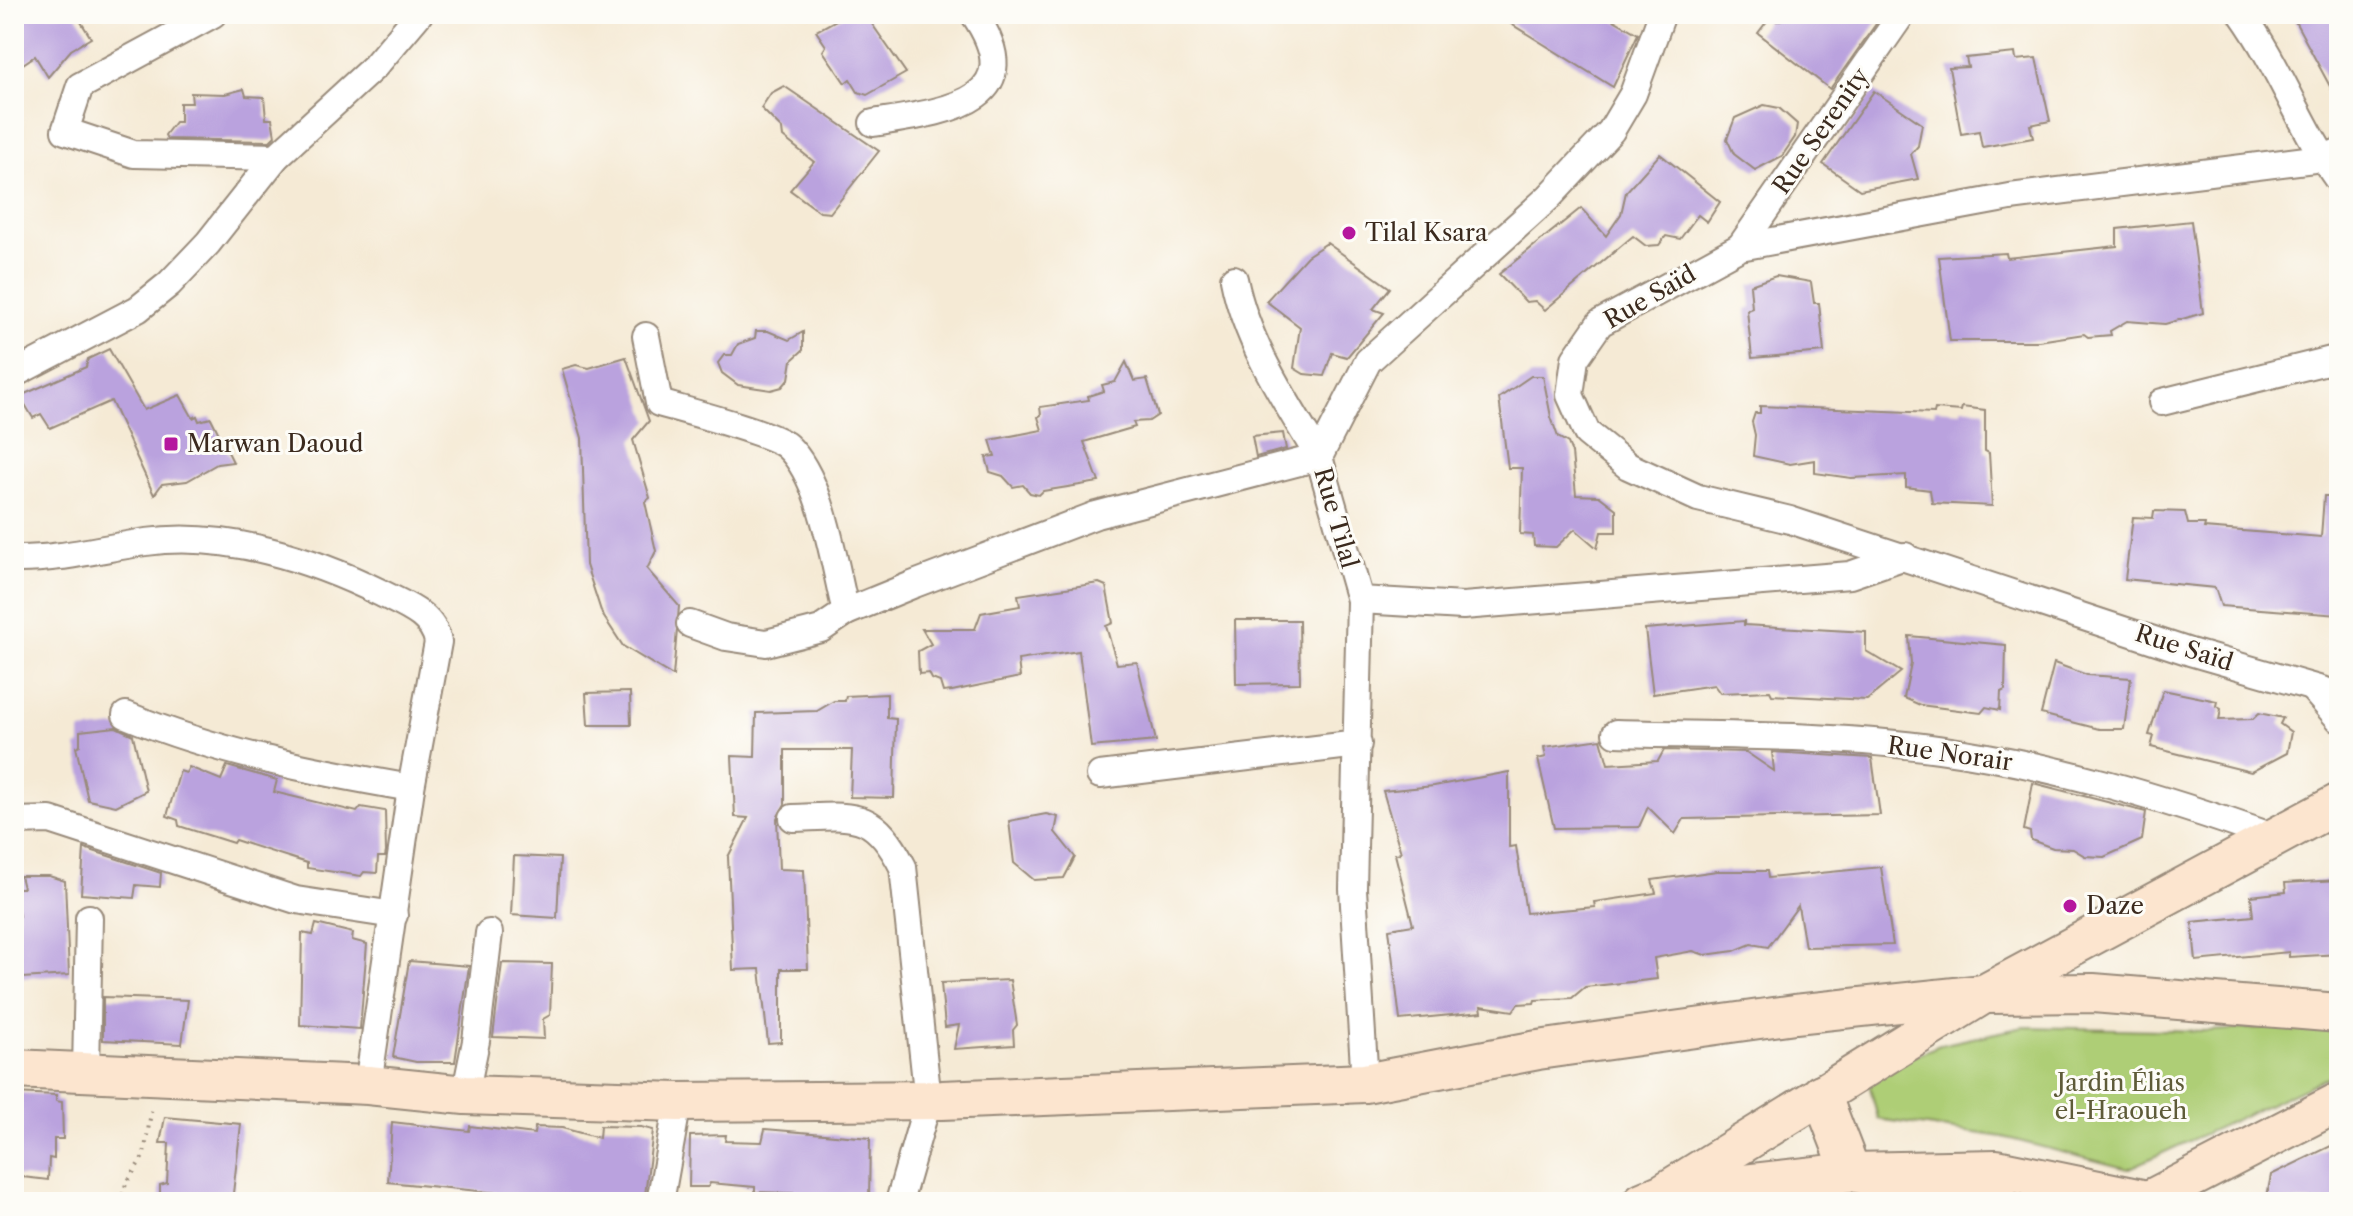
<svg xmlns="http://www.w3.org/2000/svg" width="2353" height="1216" font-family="'Libre Caslon Text',serif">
<rect width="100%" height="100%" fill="#fdfcf7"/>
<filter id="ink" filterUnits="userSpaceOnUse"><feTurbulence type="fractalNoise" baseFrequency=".0125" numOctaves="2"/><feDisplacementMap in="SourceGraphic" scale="16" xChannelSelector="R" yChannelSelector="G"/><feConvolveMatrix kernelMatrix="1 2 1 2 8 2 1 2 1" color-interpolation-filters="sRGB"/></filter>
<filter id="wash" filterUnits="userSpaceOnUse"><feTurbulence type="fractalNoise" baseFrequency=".006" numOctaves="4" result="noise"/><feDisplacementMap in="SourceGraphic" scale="32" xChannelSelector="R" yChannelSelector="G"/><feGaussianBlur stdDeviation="1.8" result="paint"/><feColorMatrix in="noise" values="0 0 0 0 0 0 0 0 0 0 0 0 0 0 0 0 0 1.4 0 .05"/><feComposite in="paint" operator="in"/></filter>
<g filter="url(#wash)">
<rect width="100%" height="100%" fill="#f5ead5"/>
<!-- green -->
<polygon fill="#aece76" stroke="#747c4a" stroke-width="2" points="2339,1023 2337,1073 2128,1169 2003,1137 1878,1119 1867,1075 1940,1045 2024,1027 2209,1031"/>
<g id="blocks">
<!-- building -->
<g fill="#baa2de">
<polygon points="14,14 76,14 91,38 71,50 48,77 35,56 14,70"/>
<polygon points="847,14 865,14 906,73 867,95 858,92 850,79 845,83 823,51 826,46 816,31"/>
<polygon points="1495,14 1603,14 1638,34 1613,87"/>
<polygon points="1795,14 1883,14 1830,89 1758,33 1771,16 1777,21"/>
<polygon points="2291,14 2331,17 2339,24 2339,103"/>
<polygon points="2015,53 2016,60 2036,58 2050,121 2030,125 2033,138 1982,147 1979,131 1961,134 1949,68 1968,67 1966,58"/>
<polygon points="784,86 879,151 830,213 820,212 790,190 814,162 783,137 782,129 761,108 771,93"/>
<polygon points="244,89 246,96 264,97 266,119 272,119 275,136 270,141 167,139 165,135 175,122 180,122 180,103 192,103 191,93 225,94"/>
<polygon points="1874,91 1922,124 1918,146 1911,154 1918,179 1860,190 1823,164"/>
<polygon points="1764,105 1779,108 1797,124 1795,137 1782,156 1755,170 1734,154 1727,139 1735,118"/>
<polygon points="1660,154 1720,202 1707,222 1698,215 1680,239 1666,236 1659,245 1646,246 1633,236 1545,310 1535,301 1526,302 1499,274 1581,208 1606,236 1621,214 1626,192"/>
<polygon points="2191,221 2203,313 2165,324 2127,321 2110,331 2111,335 2088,337 2084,334 2039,341 1950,341 1939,257 2006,253 2007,258 2117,246 2117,229"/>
<polygon points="1327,243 1390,288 1373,309 1384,313 1347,357 1332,353 1324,376 1304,374 1294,368 1300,327 1266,301 1307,256"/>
<polygon points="1776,276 1811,282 1814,303 1819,303 1824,352 1752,358 1747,310 1752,308 1750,285"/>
<polygon points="756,331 768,331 789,340 803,332 803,350 792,360 789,379 782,387 771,390 738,385 722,373 718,363 724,355 732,355 738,344 755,338"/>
<polygon points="109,349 144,410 180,395 193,418 197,416 199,421 211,418 233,462 217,464 187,481 162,484 154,495 111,401 50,428 41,414 33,418 20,396 86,367 88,359"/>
<polygon points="626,357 649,421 633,440 650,498 645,502 656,551 647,569 679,606 673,676 623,646 602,614 586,565 582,438 562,369 576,365 589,368"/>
<polygon points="1126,362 1134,381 1147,379 1158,415 1149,421 1133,422 1135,427 1084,442 1099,482 1043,491 1039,495 1030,493 1023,485 1013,487 1003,476 990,472 986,457 995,456 990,440 1042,430 1038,417 1041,415 1040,407 1089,400 1088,396 1104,391 1102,385 1115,382"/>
<polygon points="1531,376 1543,376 1551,417 1558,437 1568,443 1572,453 1576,495 1599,496 1616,509 1616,532 1601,532 1597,548 1575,529 1556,547 1534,546 1533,535 1520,534 1522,468 1508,468 1499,398"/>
<polygon points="1760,406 1934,413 1935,409 1961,411 1962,407 1985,410 1985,451 1989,453 1992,506 1932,503 1930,490 1906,487 1906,475 1851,478 1815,473 1815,460 1790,464 1753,456 1755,435 1752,422 1755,413 1760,413"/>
<polygon points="1283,433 1286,449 1256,457 1252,436"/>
<polygon points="2324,496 2339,496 2339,615 2221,606 2215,588 2125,579 2133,517 2153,518 2154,511 2185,512 2188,524 2205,524 2204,528 2321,537"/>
<polygon points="1099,583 1106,586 1113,623 1106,626 1117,664 1137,662 1156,741 1091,747 1079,651 1018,660 1020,677 952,691 943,692 940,682 932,679 929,673 919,674 918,651 931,644 922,629 975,629 981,613 1020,606 1018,595"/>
<polygon points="1235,620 1299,620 1300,683 1236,684"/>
<polygon points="1744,621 1744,625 1866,632 1866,651 1901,672 1867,700 1772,695 1770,691 1720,693 1714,685 1653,694 1645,629"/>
<polygon points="1909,636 2006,645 2005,690 2001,692 2000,710 1986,707 1981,713 1920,705 1904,698 1911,664"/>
<polygon points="2054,663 2087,675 2131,678 2124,729 2099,729 2041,714"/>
<polygon points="2163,690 2217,701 2216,706 2221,709 2219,720 2253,719 2259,713 2283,718 2280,724 2291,732 2287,753 2251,772 2151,747 2154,736 2149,735"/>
<polygon points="630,692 631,725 588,725 586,693"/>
<polygon points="887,694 887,718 896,719 894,798 850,797 852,750 785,750 785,804 777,818 779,869 804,870 808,969 781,969 781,1042 768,1043 760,969 733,970 728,857 748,818 735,817 732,756 755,757 756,713 817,711 834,701 845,701 846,696"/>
<polygon points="116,727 133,735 146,791 116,806 88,800 76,747 80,745 80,731"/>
<polygon points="1601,739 1608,764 1658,761 1664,750 1746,752 1774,771 1772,752 1872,758 1880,815 1684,819 1675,834 1648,807 1639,827 1554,828 1538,759 1546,757 1544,747"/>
<polygon points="227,766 277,780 274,792 357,812 361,807 385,811 386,852 385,857 378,857 377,873 364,872 361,876 307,868 307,863 235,840 233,843 179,826 178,820 167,816 180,771 186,773 189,767 221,780"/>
<polygon points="1509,772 1509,847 1516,846 1526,913 1595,907 1594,902 1656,893 1652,880 1717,871 1767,871 1768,878 1881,867 1893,945 1805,947 1798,906 1768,947 1751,944 1734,951 1705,955 1693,951 1654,958 1657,979 1585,987 1572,998 1535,1000 1534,1003 1518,1004 1513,1011 1481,1006 1482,1012 1400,1020 1389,929 1413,925 1395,854 1401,853 1383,791 1434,786"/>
<polygon points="2033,783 2146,812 2142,840 2104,857 2085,856 2073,849 2053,848 2031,840 2030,832 2024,830"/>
<polygon points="1046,814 1058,817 1055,832 1075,857 1064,878 1034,880 1014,863 1009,821"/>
<polygon points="84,848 161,873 160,887 136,885 134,898 81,894"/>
<polygon points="514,856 560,858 557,918 511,915"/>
<polygon points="20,876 49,876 65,881 69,975 22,978 14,936 14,917 19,916 14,888 23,888"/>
<polygon points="2339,880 2339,954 2289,957 2289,952 2196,961 2192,922 2253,916 2251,896 2286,892 2285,883"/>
<polygon points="316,924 353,933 352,940 367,944 360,1029 300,1025 302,933 313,935"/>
<polygon points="409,961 469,966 455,1062 416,1062 393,1057"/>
<polygon points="502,963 552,964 550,1015 543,1019 544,1039 493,1037"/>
<polygon points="1010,980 1017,1025 1013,1030 1014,1045 954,1049 959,1025 945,1027 941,983"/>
<polygon points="103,997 188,1000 182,1044 103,1040"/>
<polygon points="14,1093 56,1095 56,1101 62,1102 63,1139 54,1139 54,1159 49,1158 48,1180 14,1176"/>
<polygon points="165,1117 241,1124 232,1202 160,1202 160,1185 167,1183 169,1143 160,1143"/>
<polygon points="392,1122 469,1131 470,1126 534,1134 535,1127 562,1128 599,1138 600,1126 641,1127 653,1130 645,1195 635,1201 545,1202 528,1199 529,1196 388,1182"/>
<polygon points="765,1129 870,1138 869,1202 818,1202 818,1194 755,1192 755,1187 710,1183 708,1187 689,1187 690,1136 726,1135 725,1141 762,1142"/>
<polygon points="2339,1142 2339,1202 2266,1202 2271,1175"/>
</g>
</g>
</g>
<g filter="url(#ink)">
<use href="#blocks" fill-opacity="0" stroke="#988a7a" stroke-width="2"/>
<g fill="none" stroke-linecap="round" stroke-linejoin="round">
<defs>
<g id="street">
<polyline points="213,14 80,86 65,131 134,154 276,157"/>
<path d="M2242,14C2280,67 2301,129 2339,181"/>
<path d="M873,123C940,112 1035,104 974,14"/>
<polyline points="2339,152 2322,158 2010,197 1740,247 1600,323 1575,359 1570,395 1587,433 1628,466 1698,498 1790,520 2190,652 2339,695"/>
<polyline points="1740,247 1902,14"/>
<path d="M646,336L659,403C683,410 772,433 787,446C823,479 834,565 846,612"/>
<polyline points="14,374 138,309 169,284 208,243 276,157 375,66 419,14"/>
<polyline points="2162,402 2339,358"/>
<path d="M14,559C59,560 102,548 146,542C225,531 312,559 381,593C404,605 433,614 438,642L411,788L368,1085"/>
<polyline points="1360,600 1463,606 1850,575 1905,556"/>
<path d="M690,624L726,637L766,643L821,629L846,612L912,585L1096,515L1319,457C1285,400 1247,344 1234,279"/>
<polyline points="2312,688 2339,719"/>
<path d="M126,715C218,753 313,771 411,788"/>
<path d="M1616,733C1723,736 1832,734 1938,749C2054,765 2163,798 2273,837"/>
<polyline points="1100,775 1358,744"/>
<path d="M793,818C853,816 873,808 903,867L928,1101L899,1202"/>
<polyline points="14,821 50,820 296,900 394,915"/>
<polyline points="86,1072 89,918"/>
<polyline points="1365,1083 1353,889 1360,600 1319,457 1368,361 1549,197 1611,131 1633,94 1662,14"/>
<polyline points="465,1095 476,1041 489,933"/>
<polyline points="660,1202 678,1102"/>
</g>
<g id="secondary">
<polyline points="14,1069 368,1085 465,1095 678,1102 942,1100 1365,1083 1538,1050 1795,1014 1984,994 2093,993 2339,1013"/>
<polyline points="1821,1094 1851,1172 1999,1202"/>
<polyline points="1672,1192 1851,1172 1997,1169 2157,1202"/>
<polyline points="2149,1200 2339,1102"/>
<polyline points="1642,1202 1663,1193 1984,994 2339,803"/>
</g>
</defs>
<!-- street casing -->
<use href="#street" stroke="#988a7a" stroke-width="30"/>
<!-- secondary casing -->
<use href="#secondary" stroke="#988a7a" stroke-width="42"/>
<!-- path -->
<polyline stroke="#988a7a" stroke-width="4" stroke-dasharray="2 6" stroke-linecap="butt" points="120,1202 126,1184 144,1155 152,1106"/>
<!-- street -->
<use href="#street" stroke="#fff" stroke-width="26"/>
<!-- secondary -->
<use href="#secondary" stroke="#fce5cf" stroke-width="38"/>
</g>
</g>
<!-- markers -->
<g fill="#b5179e" stroke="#fdfcf7" stroke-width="3">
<circle cx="1349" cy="233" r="8"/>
<rect x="163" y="436" width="16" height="16" rx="4"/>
<circle cx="2070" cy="906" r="8"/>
</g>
<g text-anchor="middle" stroke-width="6" stroke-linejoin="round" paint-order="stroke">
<!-- street labels -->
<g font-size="24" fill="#3b2a1e" stroke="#fdfcf7">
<text transform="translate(1821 131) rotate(-55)" y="8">Rue Serenity</text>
<text transform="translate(1650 297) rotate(-30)" y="8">Rue Saïd</text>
<text transform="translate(1336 518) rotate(74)" y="8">Rue Tilal</text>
<text transform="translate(2184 648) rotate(18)" y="8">Rue Saïd</text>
<text transform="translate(1950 754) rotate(8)" y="8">Rue Norair</text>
</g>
<!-- poi labels -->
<g font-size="24" fill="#3b2a1e" stroke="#fdfcf7" text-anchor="start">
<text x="1365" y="241">Tilal Ksara</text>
<text x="187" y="452">Marwan Daoud</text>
<text x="2086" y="914">Daze</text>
</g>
<!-- park labels -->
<g font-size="24" fill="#5e5b38" stroke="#fdfcf7">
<text x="2121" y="1091">Jardin Élias<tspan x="2121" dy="28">el-Hraoueh</tspan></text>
</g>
</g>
<!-- margin -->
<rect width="2353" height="1216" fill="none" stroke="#fdfcf7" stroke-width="48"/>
</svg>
